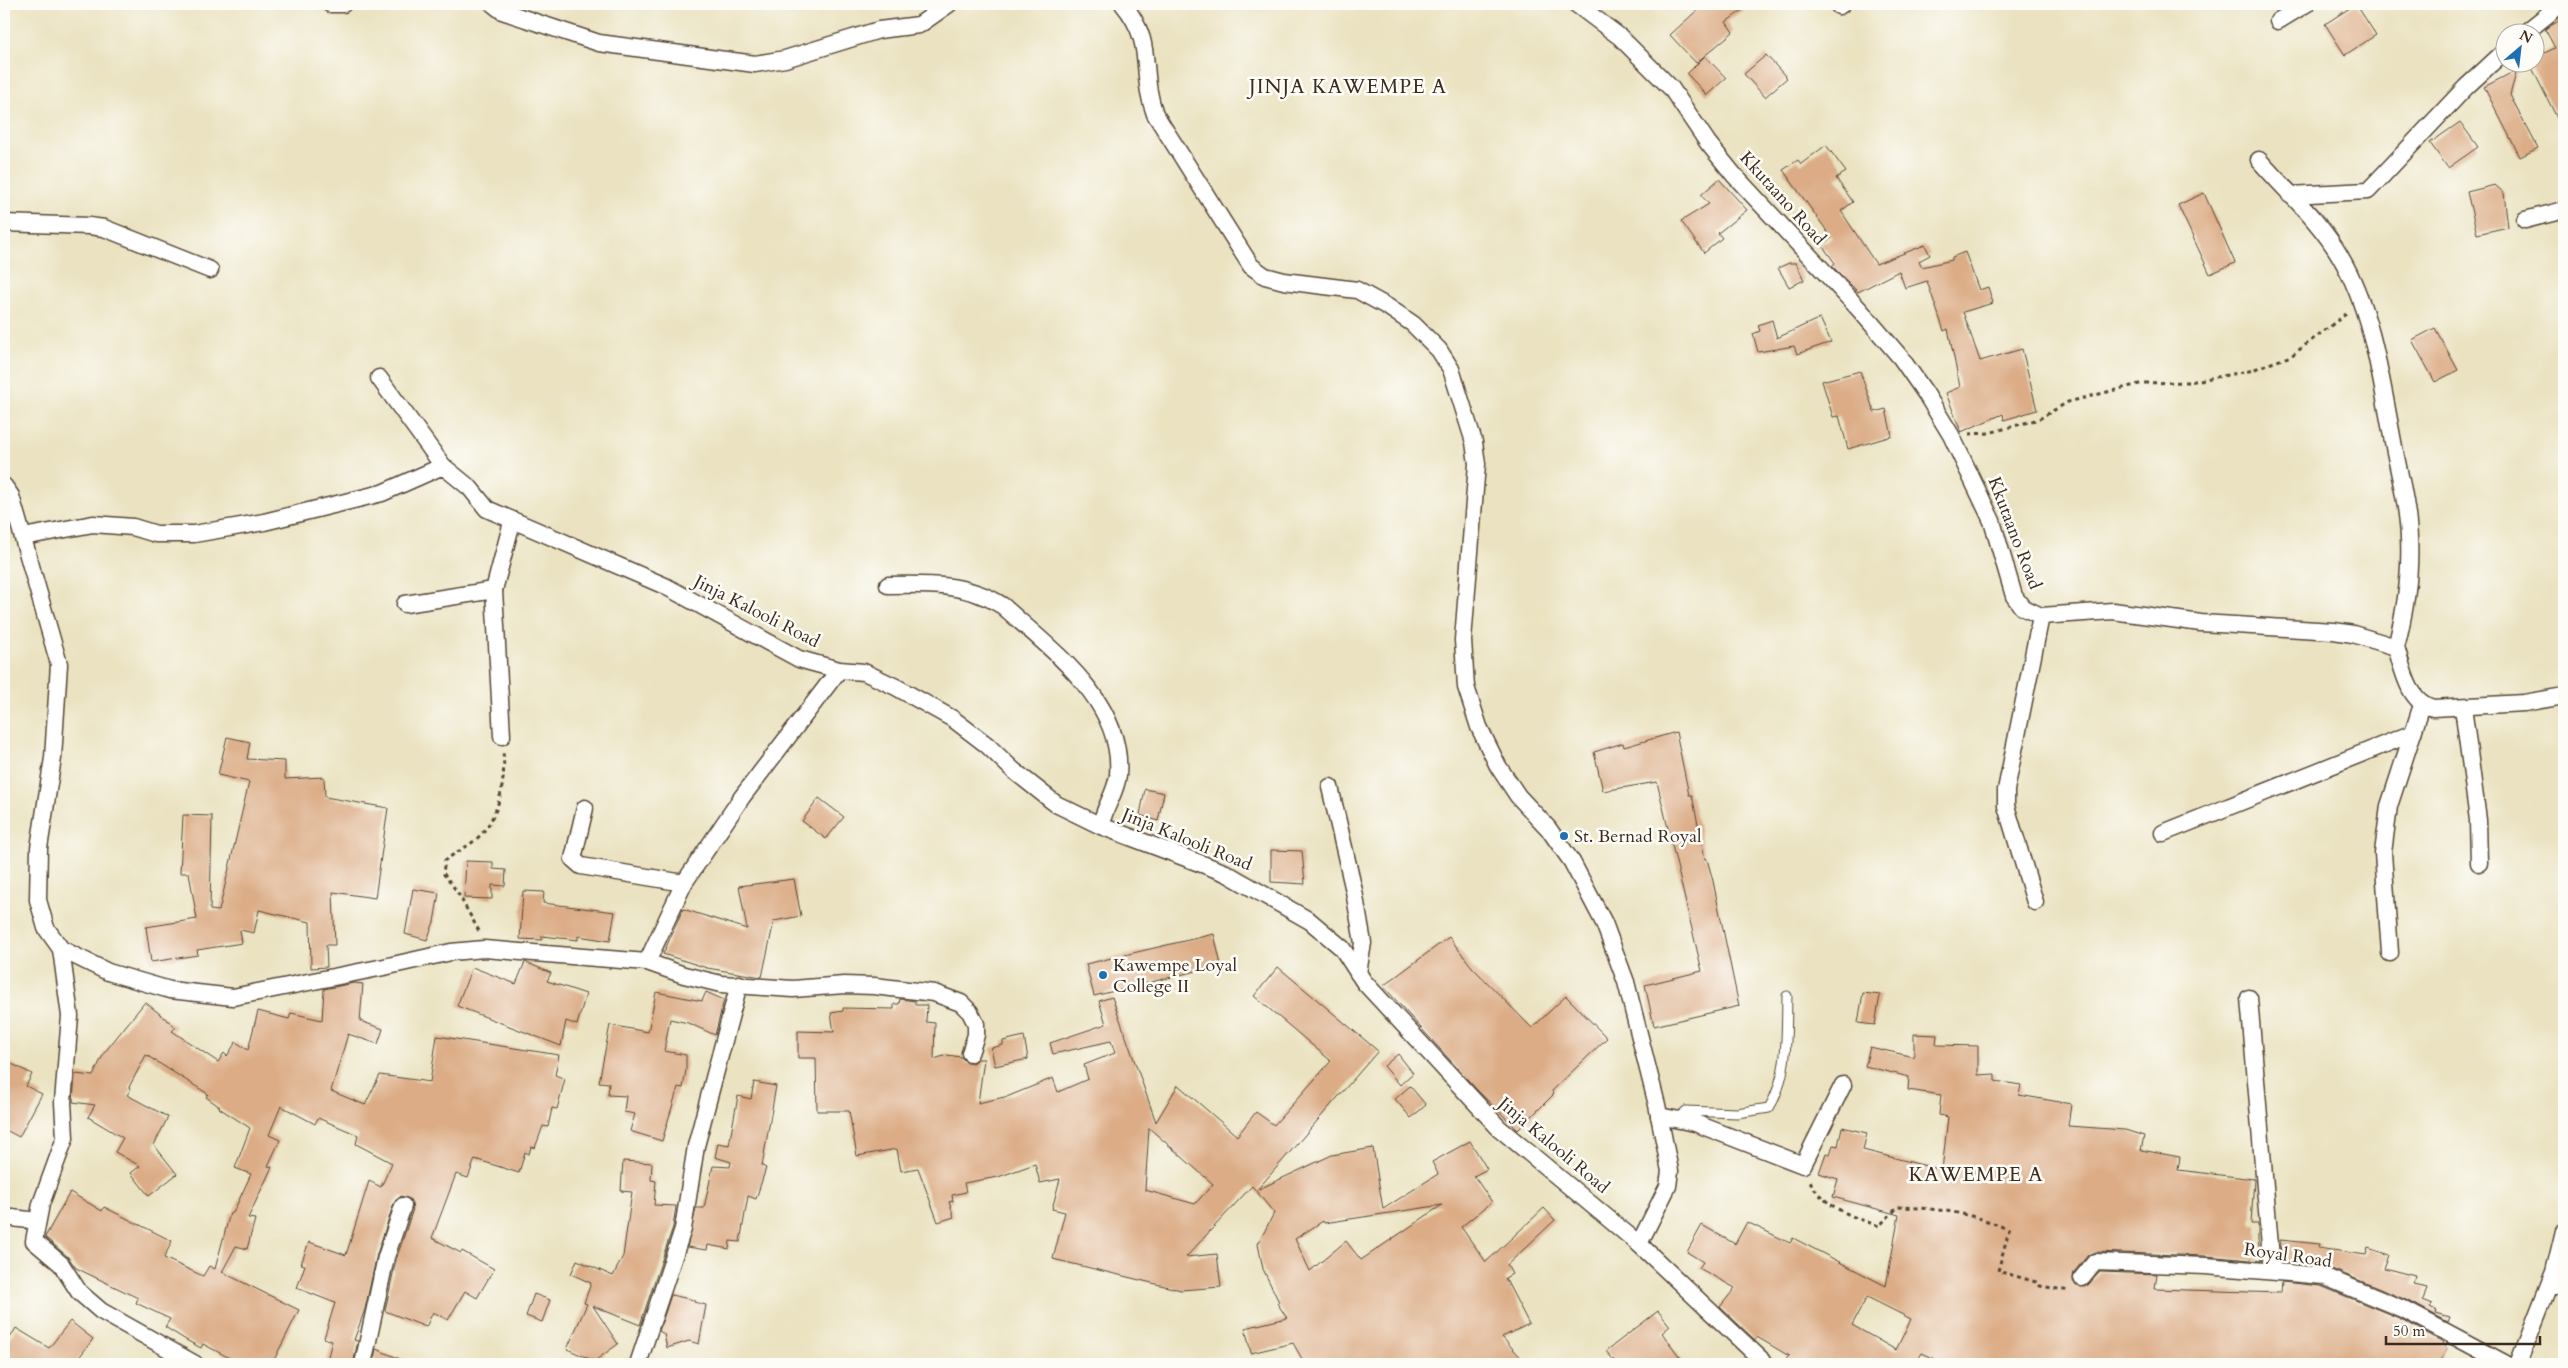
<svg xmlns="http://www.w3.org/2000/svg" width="2568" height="1368" font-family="Cardo,serif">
<rect width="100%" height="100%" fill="#fdfcf7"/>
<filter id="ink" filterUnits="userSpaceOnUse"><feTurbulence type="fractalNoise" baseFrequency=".02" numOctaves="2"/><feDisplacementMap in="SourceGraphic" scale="10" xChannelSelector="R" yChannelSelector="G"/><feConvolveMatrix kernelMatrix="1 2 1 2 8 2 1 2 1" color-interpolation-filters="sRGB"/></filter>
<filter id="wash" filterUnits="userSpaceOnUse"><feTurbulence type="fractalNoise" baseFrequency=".0096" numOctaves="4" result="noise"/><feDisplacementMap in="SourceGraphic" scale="20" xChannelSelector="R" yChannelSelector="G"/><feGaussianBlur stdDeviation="1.12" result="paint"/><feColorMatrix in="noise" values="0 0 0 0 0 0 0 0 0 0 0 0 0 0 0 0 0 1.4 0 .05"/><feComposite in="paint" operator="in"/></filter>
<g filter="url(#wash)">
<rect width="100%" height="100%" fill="#eae2c0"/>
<g id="blocks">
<!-- building -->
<g fill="#dbac85" fill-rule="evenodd">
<polygon points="1704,4 1751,4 1726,22 1733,32 1696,63 1670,35"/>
<polygon points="2356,4 2376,35 2345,55 2325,24"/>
<polygon points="2564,18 2564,132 2529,62 2536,62 2536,57 2555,48 2545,29"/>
<polygon points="1766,55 1787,78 1765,97 1744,74"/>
<polygon points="1705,56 1726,78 1707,95 1687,74"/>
<polygon points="2517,70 2510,95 2538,148 2520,157 2484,87"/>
<polygon points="2460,122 2478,147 2448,168 2430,143"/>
<polygon points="1826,145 1846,172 1836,178 1853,202 1841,211 1876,264 1925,245 1930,255 1919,261 1922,267 1952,260 1952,257 1965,252 1979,290 1988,287 1993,303 1963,312 1980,361 2022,349 2037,410 2004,420 2003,414 1961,432 1946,393 1960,387 1948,329 1944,331 1927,281 1905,288 1899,271 1858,292 1832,266 1835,263 1821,244 1832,238 1783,170 1798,160 1801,164"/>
<polygon points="1719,179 1747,210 1718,233 1722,238 1704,253 1681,221 1709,204 1701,195"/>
<polygon points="2495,185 2504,193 2508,227 2477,234 2467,192"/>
<polygon points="2204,193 2235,263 2210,274 2178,205"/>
<polygon points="1789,263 1796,263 1804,280 1789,287 1778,268"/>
<polygon points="1820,318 1831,342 1797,354 1794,346 1758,352 1753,334 1760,331 1758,325 1772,320 1777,338"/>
<polygon points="2435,328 2458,370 2435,382 2412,340"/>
<polygon points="1860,371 1874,412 1886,409 1892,436 1848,449 1839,416 1833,417 1822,381"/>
<polygon points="1676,732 1689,795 1692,795 1705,859 1707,859 1713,881 1739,1006 1654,1026 1645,985 1702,971 1657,782 1603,791 1594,752 1623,743 1624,747"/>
<polygon points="227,737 250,742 247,759 285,761 285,779 324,777 325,797 388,808 375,898 333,892 335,945 326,945 327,967 311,968 310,922 259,910 254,933 240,930 242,943 197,950 198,955 151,962 146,927 197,919 189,873 180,873 183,815 212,816 210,910 219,911 249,782 218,775"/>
<polygon points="1145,789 1164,793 1158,821 1140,815"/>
<polygon points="819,798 844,817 826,839 802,821"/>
<polygon points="1271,850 1302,851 1305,884 1271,882"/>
<polygon points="466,861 493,862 493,869 506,870 505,886 492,885 492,899 464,898"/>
<polygon points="794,879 801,916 774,921 762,977 707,968 663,954 683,909 747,929 739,886"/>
<polygon points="413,889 439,893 434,922 427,940 405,934"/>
<polygon points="523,891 544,892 543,903 615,912 610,941 578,936 578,940 542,936 542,940 520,939"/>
<polygon points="1214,934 1221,965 1094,996 1086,964"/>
<polygon points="1449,937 1472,967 1532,1028 1566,996 1607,1038 1552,1091 1554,1094 1518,1130 1477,1090 1383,986"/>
<polygon points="525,962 551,973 547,981 586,994 577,1025 566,1021 561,1046 457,1006 472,967 516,984"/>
<path d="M1278,967L1378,1051L1257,1190L1332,1155L1373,1148L1383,1209L1438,1174L1432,1162L1470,1141L1487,1169L1474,1176L1492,1202L1461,1227L1486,1262L1544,1208L1555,1220L1507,1265L1512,1274L1505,1278L1529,1324L1502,1337L1527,1364H1305L1293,1343L1251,1353L1245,1328L1287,1318L1277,1303L1279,1302L1263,1269L1258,1244L1274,1213L1252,1186L1186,1257L1217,1254L1221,1287L1181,1290L1053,1259L1065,1212L1052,1209L1060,1179L1040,1183L1035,1164L998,1177L964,1183L966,1192L952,1195L953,1201L949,1202L954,1217L938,1222L918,1168L901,1171L897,1149L857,1156L849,1111H817L816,1058H798V1031L834,1032L831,1013L843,1011V1008L894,1009V1004H899L900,999L915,1001V1005H927L926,1022L935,1023L934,1059L947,1055L961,1057L967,1063H972L978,1059H984L978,1103L1009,1096L1053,1078L1058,1092L1088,1079L1084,1065L1115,1053L1111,1041L1053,1054L1050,1043L1106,1024L1099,1001L1112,997L1156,1122L1178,1085L1237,1136L1256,1112L1274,1125L1331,1061L1254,996ZM1149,1128L1213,1184L1195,1204L1145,1190ZM1442,1205L1361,1260L1346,1241L1310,1271L1295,1239L1323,1221L1324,1223Z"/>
<polygon points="354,983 363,984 360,1021 383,1029 378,1044 348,1034 331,1091 365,1105 380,1075 430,1082 437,1036 559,1055 555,1075 565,1079 557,1109 552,1108 548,1127 543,1126 535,1148 531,1147 529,1154 525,1152 519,1173 475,1159 468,1178 456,1174 432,1238 461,1253 462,1251 494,1269 477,1298 465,1291 448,1320 433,1312 426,1327 385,1311 396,1260 413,1209 410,1199 401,1196 394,1203 377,1254 365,1309 354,1340 358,1341 353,1364 326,1364 332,1341 324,1338 335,1303 297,1288 305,1265 301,1264 309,1242 346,1255 369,1181 381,1187 392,1163 356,1144 358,1135 318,1118 315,1124 281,1106 269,1135 280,1140 268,1166 272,1167 248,1218 255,1219 247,1249 236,1246 222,1272 299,1310 272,1364 241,1364 203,1344 201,1348 186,1340 165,1327 170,1319 136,1303 138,1298 76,1268 68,1257 45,1237 70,1192 102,1211 104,1207 172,1241 164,1258 203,1276 209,1266 215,1269 230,1213 233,1213 251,1174 235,1168 250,1128 219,1108 220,1107 206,1097 208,1094 146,1055 129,1087 131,1089 127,1095 168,1117 154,1145 177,1174 149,1196 131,1173 140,1166 115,1152 123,1138 88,1117 95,1105 73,1102 75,1074 93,1076 104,1053 145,1002 176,1027 172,1031 218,1062 224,1053 227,1056 236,1042 248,1050 258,1011 289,1019 291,1013 322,1020 324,989"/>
<polygon points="656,992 702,1001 706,992 724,1000 715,1035 688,1023 670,1019 664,1051 686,1055 686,1070 683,1088 678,1087 662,1141 630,1131 635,1114 624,1112 626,1096 608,1095 609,1083 599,1082 610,1025 648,1032"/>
<polygon points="1863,993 1880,995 1875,1025 1858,1023"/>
<path d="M1914,1034L1937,1035L1936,1045L1978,1046V1075L1995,1074V1081L2021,1085L2019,1095L2071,1104L2068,1126L2125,1130L2144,1136L2141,1150L2180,1157L2178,1170L2254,1179L2251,1224H2258V1239L2261,1261L2206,1256L2095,1252L2088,1255L2074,1272L2073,1281L2076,1286L2086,1287L2100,1272L2157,1274L2155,1289L2281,1293L2282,1282L2321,1286L2401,1319L2443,1342L2442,1344L2447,1348L2438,1364H1946L1922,1353L1917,1361L1923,1364H1781L1789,1356L1757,1337L1755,1340L1720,1307L1735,1288L1699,1268L1703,1262L1687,1252L1702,1225L1735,1244L1747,1222L1790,1243L1793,1238L1886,1286L1899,1215L1833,1197L1838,1179L1819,1173L1826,1153L1830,1154L1833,1145L1838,1146L1842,1127L1867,1133L1863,1150L1942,1170L1948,1117L1939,1115L1941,1095L1908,1090L1909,1077L1865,1066L1870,1047L1914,1057ZM1867,1297L1911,1319L1896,1350L1852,1325Z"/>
<polygon points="1024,1036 1028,1059 995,1066 991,1048 1003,1045 1003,1041"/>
<polygon points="1398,1054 1413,1073 1400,1085 1384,1066"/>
<polygon points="4,1060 32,1074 26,1086 42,1094 19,1137 4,1129"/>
<polygon points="754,1082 776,1086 762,1166 766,1168 756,1199 748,1196 740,1242 730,1241 729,1249 708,1245 707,1250 687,1247 696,1208 704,1208 713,1166 730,1167 731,1162 715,1157 718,1143 729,1145 738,1096 751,1099"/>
<polygon points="1410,1086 1426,1105 1411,1118 1395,1099"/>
<polygon points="623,1161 652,1163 651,1180 656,1181 654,1205 676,1206 673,1227 640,1325 593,1306 618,1344 595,1361 567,1349 587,1304 584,1303 591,1283 571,1274 577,1260 613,1276 623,1256 632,1192 621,1191"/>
<polygon points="2280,1240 2320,1244 2319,1248 2366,1255 2368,1248 2389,1255 2384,1268 2415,1276 2413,1284 2427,1287 2423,1300 2433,1304 2431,1307 2437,1310 2436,1313 2450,1317 2448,1322 2409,1301 2327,1267 2281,1262"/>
<polygon points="534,1294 550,1300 542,1322 526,1316"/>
<polygon points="671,1295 694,1300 694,1302 706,1305 699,1344 689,1341 667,1348 664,1334 659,1331"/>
<polygon points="1658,1311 1670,1326 1662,1333 1685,1364 1617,1364 1606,1351"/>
<polygon points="70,1321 93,1339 75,1363 76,1364 15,1364 4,1358 4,1348 16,1328 49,1348"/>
<polygon points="376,1349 412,1364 373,1364"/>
</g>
</g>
</g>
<g filter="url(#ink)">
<use href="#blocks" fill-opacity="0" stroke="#554636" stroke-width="1"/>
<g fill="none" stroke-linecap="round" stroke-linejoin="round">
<defs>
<g id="lane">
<path d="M1677,1119L1686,1111L1737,1113L1769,1108C1789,1075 1786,1034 1787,996"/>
<polyline points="2548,1289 2564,1290"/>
</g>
<g id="street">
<polyline points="330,4 343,4"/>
<polyline points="493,4 502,11 599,43 755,64 785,59 879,30 919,25 949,4"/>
<path d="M1123,4C1156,44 1139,72 1155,114L1251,266L1265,276L1284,281L1357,290L1388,307L1413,324L1439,350L1451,369L1474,442L1477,464L1463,640L1466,687L1479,727L1498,766L1518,796L1548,828L1572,862L1604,923L1626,982L1657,1105L1670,1171L1668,1186L1639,1244"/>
<path d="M1576,4L1620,37L1671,88L1708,143L1734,175L1859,309L1901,358L1926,394L1951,435L1992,521L2014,596L2022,607L2041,616L2113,611L2201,623L2334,631L2353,634L2396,647C2403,669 2408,702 2433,708L2524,703L2564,696"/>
<polyline points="1839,6 1842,4"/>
<polyline points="2278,21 2306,4"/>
<polyline points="2526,32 2561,4"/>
<path d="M2259,160C2286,191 2319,220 2340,256C2374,314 2382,387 2395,452C2401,481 2408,509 2409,538C2411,575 2405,612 2396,647"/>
<polyline points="2290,195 2368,191 2466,87 2506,50"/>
<polyline points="2525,220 2564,210"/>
<polyline points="4,223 89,226 104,228 210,270"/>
<polyline points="379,378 443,466"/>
<polyline points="4,486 11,496 59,664 53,758 39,848 38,900 46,928 61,949 108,972 170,990 233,997 384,967 451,952 484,949 647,962 684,975 721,984 793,989 844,985 874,986 934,993 961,1003 970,1012 976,1024 976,1035 970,1053"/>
<polyline points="23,537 93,524 133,527 156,534 194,534 264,522 382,493 443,466 470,488 487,509 665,586 799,659 839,670 864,672 896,687 953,719 987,745 1013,770 1056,804 1101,826 1226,873 1310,921 1342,948 1364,982 1499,1128 1639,1244 1766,1364"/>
<path d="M888,585C927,584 968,583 1003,606C1051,650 1124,701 1118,775C1116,794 1103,808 1101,826"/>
<polyline points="494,590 502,736"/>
<polyline points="405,604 494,590 512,522"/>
<polyline points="2463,707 2478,820 2479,863"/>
<polyline points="1330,787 1354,891 1363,943 1358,973"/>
<polyline points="585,808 573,859 581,866 684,883"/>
<polyline points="2163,833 2413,733"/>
<polyline points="2035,902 2006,806 2006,790 2041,616"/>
<polyline points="61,949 70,1016 63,1102 65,1138 41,1204 34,1241 61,1264 79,1292 101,1311 195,1364"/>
<polyline points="2390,953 2383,853 2389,806 2422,705"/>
<polyline points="647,962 684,883 742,797 839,670"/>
<polyline points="2249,998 2272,1270"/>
<polyline points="1659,1116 1695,1123 1803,1165 1843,1085"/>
<polyline points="4,1217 37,1221"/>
<polyline points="2082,1278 2095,1262 2206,1266 2323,1276 2405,1310 2506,1364"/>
<polyline points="363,1364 386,1257 403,1206"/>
<polyline points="638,1364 683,1229 696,1146 739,984"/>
<polyline points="2518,1364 2554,1272 2564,1231"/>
</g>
</defs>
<!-- lane casing -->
<use href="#lane" stroke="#554636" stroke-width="11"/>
<!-- street casing -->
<use href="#street" stroke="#554636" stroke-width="19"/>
<!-- path -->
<g stroke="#554636" stroke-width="3" stroke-dasharray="4 4" stroke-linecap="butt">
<polyline points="1969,434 1989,433 2039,419 2068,402 2143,383 2189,382 2249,371 2291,356 2346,314"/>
<path d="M479,931L456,890L443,873L445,860C454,854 465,848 474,841C499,821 506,782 503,752"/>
<path d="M1810,1181C1823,1207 1853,1217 1879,1226L1898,1207C1936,1208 1975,1213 2009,1230L1998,1271L2036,1282L2040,1286L2070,1291"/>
</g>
<!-- lane -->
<use href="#lane" stroke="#fff" stroke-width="9"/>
<!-- street -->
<use href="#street" stroke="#fff" stroke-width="16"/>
</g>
</g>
<!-- markers -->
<g fill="#1f6fb2" stroke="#fdfcf7" stroke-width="2">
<circle cx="1564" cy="836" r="5"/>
<circle cx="1103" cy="975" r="5"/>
</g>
<g text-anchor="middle" stroke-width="5" stroke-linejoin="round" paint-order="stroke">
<!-- street labels -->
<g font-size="18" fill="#3b2a1e" stroke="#fdfcf7">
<text transform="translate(1783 198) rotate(48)" y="6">Kkutaano Road</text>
<text transform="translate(2015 533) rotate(69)" y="6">Kkutaano Road</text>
<text transform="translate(757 611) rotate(27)" y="6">Jinja Kalooli Road</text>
<text transform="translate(1187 839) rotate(22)" y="6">Jinja Kalooli Road</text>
<text transform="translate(1554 1145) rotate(40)" y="6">Jinja Kalooli Road</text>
<text transform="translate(2288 1255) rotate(8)" y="6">Royal Road</text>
</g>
<!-- poi labels -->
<g font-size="18" fill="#3b2a1e" stroke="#fdfcf7" text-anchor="start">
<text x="1574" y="842">St. Bernad Royal</text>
<text x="1113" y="971">Kawempe Loyal<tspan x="1113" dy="21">College II</tspan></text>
</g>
<!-- quarter labels -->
<g font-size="20" letter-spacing="1" fill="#3b2a1e" stroke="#fdfcf7">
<text x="1348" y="93">JINJA KAWEMPE A</text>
<text x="1976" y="1181">KAWEMPE A</text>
</g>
</g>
<!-- margin -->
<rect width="2568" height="1368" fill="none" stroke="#fdfcf7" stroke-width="20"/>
<!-- north arrow -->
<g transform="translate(2520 48) rotate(28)"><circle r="24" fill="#fdfcf7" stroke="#afa8a0"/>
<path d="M0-4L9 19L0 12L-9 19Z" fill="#1f6fb2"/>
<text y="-8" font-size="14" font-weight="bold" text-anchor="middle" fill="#3b2a1e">N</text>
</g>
<!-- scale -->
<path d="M2386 1336v8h154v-8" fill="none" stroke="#3b2a1e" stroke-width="2.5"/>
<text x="2393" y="1336" font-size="15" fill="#3b2a1e" stroke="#fdfcf7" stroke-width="4" paint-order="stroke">50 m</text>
</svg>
